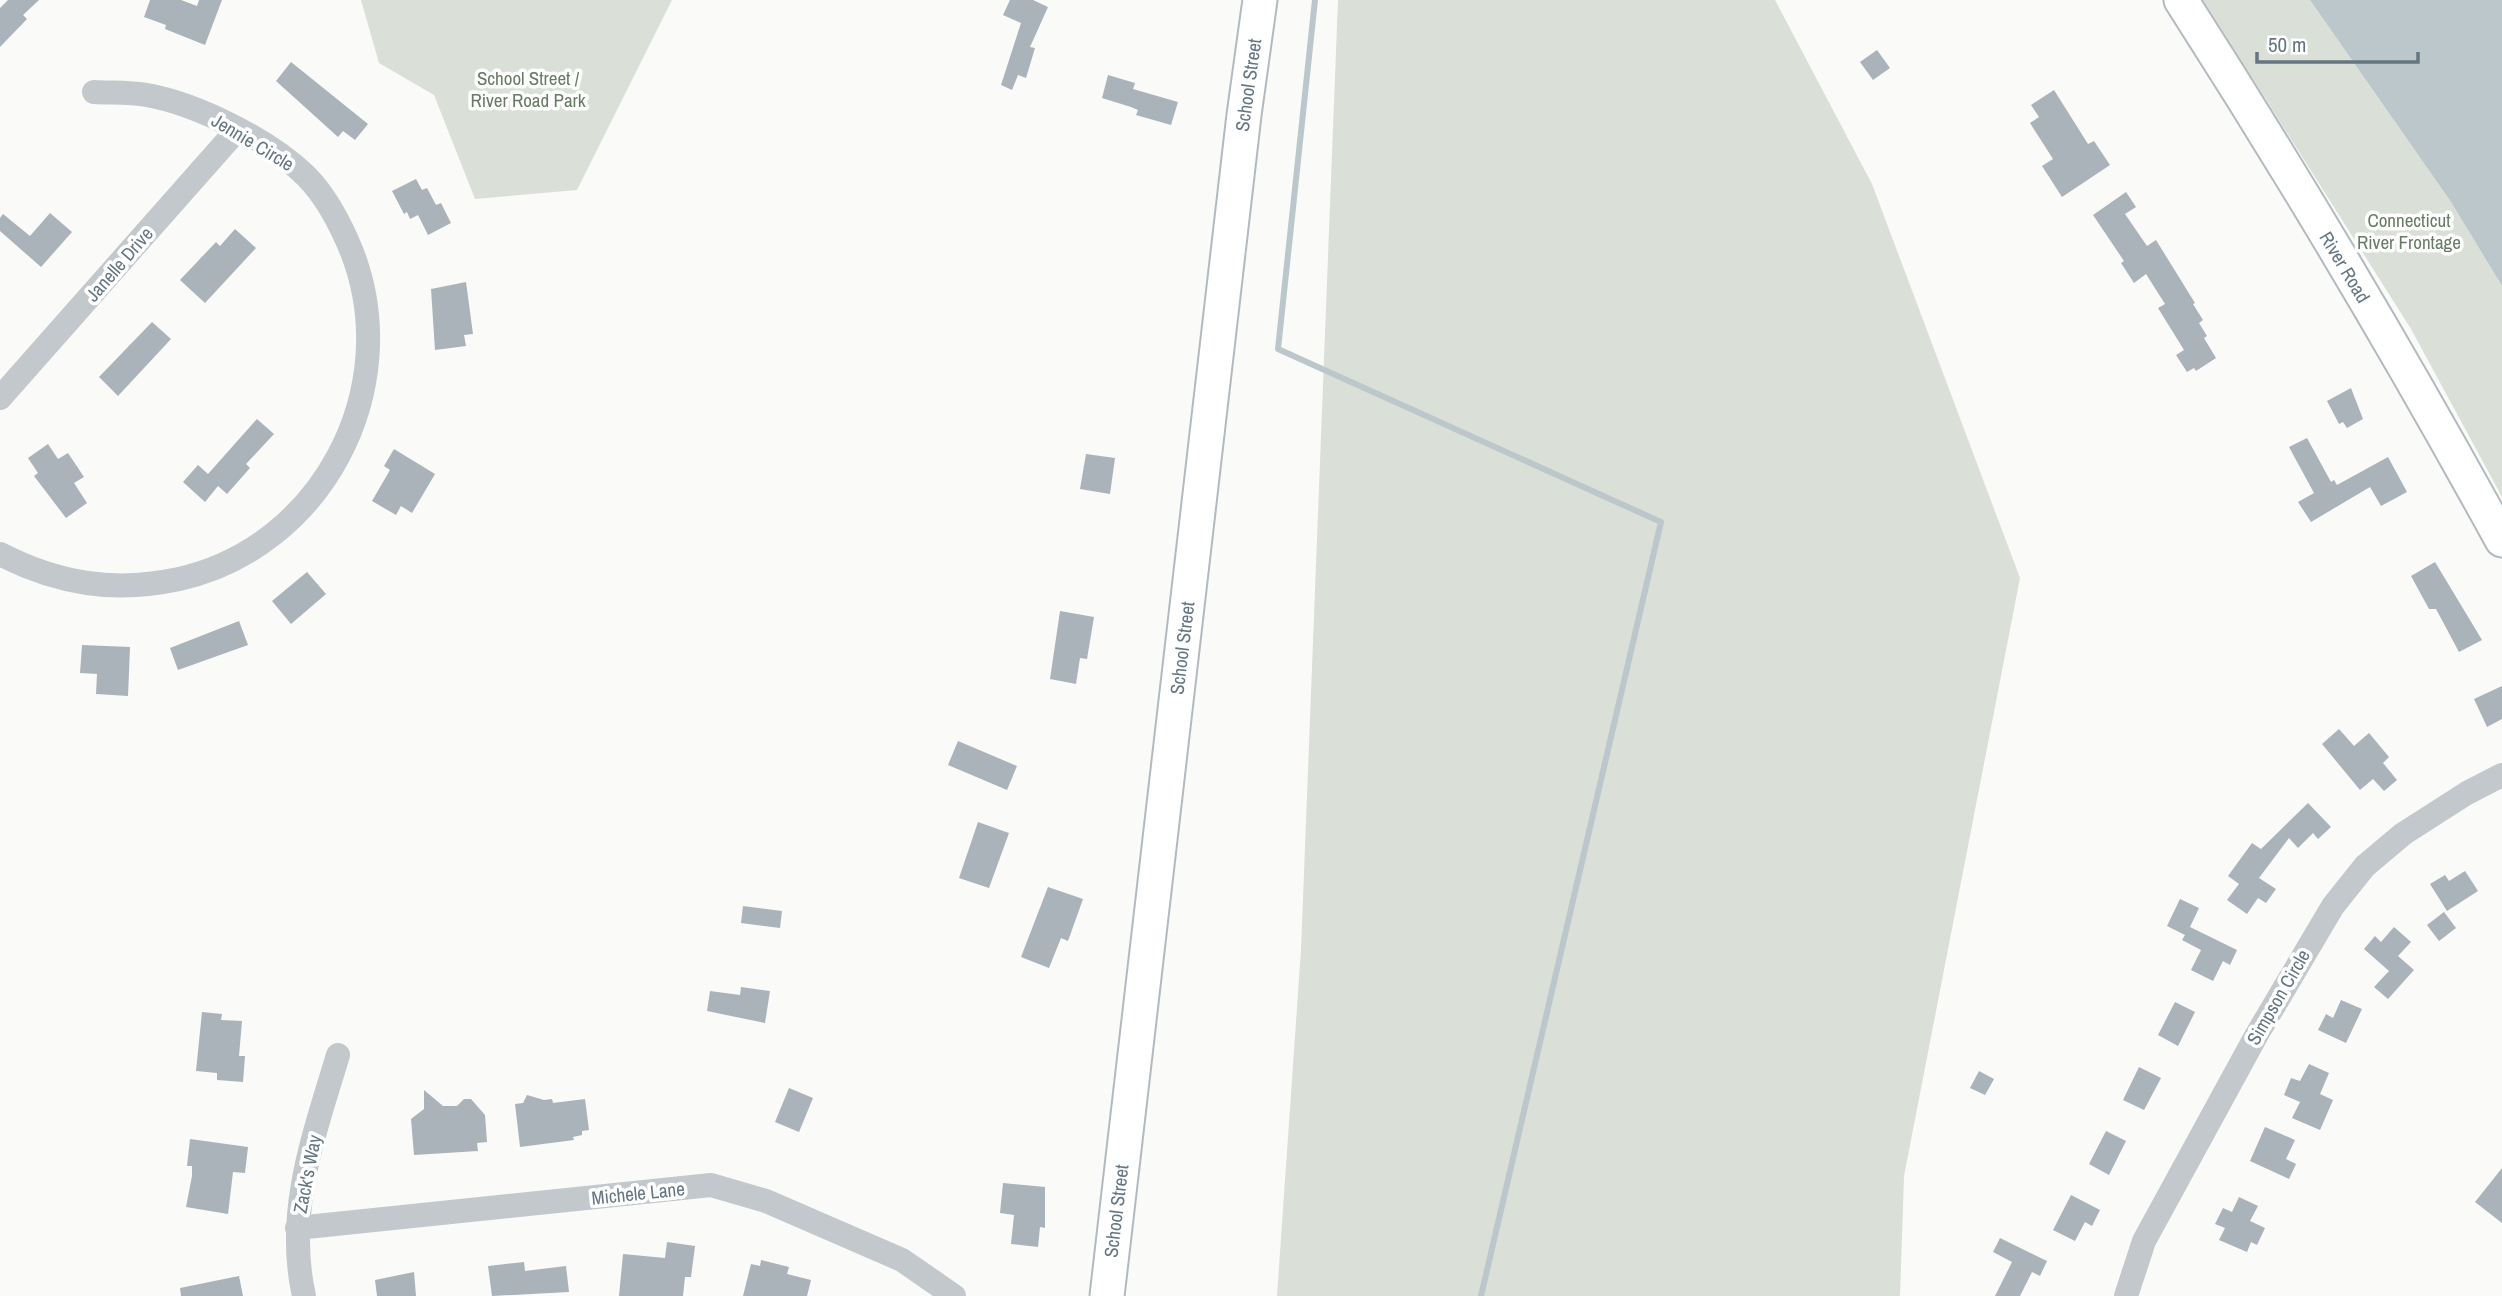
<svg xmlns="http://www.w3.org/2000/svg" width="2502" height="1296" font-family="'Archivo Narrow',sans-serif">
<rect width="100%" height="100%" fill="#fafaf8"/>
<!-- green -->
<g fill="#dadfd7">
<polygon points="361,0 672,0 577,190 475,199 434,95 379,63"/>
<polygon points="1338,0 1775,0 1872,184 2020,578 1904,1176 1900,1296 1277,1296 1301,950"/>
<polygon points="2203,0 2310,0 2451,202 2502,286 2502,497 2411,329"/>
</g>
<!-- water -->
<polygon fill="#bbc7cb" points="2310,0 2502,0 2502,286 2451,202"/>
<g fill="none" stroke-linecap="round" stroke-linejoin="round">
<!-- stream -->
<polyline stroke="#bbc7cb" stroke-width="6" points="1315,0 1278,349 1661,522 1481,1296"/>
</g>
<!-- building -->
<g fill="#aab3b9">
<polygon points="8,0 39,0 23,15 27,19 0,47 0,8"/>
<polygon points="150,0 181,0 197,6 199,0 222,0 205,45 165,29 166,25 144,17"/>
<polygon points="1010,0 1033,0 1048,7 1030,47 1035,48 1026,78 1018,75 1012,90 1001,85 1021,23 1003,15"/>
<polygon points="1877,50 1890,68 1873,80 1860,62"/>
<polygon points="291,62 368,124 355,140 343,131 338,137 276,81"/>
<polygon points="1108,75 1135,83 1133,89 1178,102 1171,125 1136,115 1138,110 1131,107 1102,98"/>
<polygon points="2054,90 2088,144 2094,141 2110,165 2062,197 2042,166 2053,159 2030,123 2039,117 2031,105"/>
<polygon points="416,179 422,190 427,188 436,205 441,203 451,223 428,235 418,215 410,219 407,212 404,214 392,191"/>
<polygon points="2126,192 2136,207 2125,214 2147,246 2156,240 2195,303 2193,304 2203,320 2199,323 2207,336 2204,338 2216,358 2196,371 2194,368 2187,372 2176,355 2184,350 2158,308 2165,304 2146,274 2134,283 2121,263 2124,261 2093,215"/>
<polygon points="50,213 72,232 41,267 0,231 0,218 3,214 30,236"/>
<polygon points="235,229 256,248 205,303 180,280 216,242 220,246"/>
<polygon points="466,282 473,334 464,335 466,346 435,350 431,289"/>
<polygon points="152,322 171,339 118,396 99,377"/>
<polygon points="2351,388 2363,419 2347,428 2343,422 2339,424 2327,401"/>
<polygon points="257,419 274,434 246,464 250,468 227,494 218,486 205,502 183,482 198,465 208,474"/>
<polygon points="2307,438 2331,482 2334,480 2337,485 2388,457 2407,492 2381,506 2370,487 2311,522 2298,502 2314,493 2289,447"/>
<polygon points="48,444 58,459 68,453 84,477 74,483 87,503 66,518 34,476 38,473 28,458"/>
<polygon points="394,449 435,474 412,513 401,506 396,515 372,501 390,470 384,466"/>
<polygon points="1086,454 1115,458 1110,494 1080,489"/>
<polygon points="2435,562 2482,640 2459,652 2436,609 2429,609 2411,576"/>
<polygon points="307,572 326,594 291,624 272,601"/>
<polygon points="1060,611 1094,617 1087,659 1080,658 1076,684 1050,679"/>
<polygon points="239,621 248,645 178,670 170,648"/>
<polygon points="82,645 130,647 128,696 96,694 97,674 80,673"/>
<polygon points="2502,686 2502,719 2487,727 2474,699"/>
<polygon points="2339,729 2354,746 2369,733 2389,757 2383,763 2397,780 2384,791 2373,779 2360,790 2322,744"/>
<polygon points="958,741 1017,766 1007,790 948,765"/>
<polygon points="2308,803 2331,827 2318,839 2313,833 2298,848 2289,838 2259,878 2276,889 2266,903 2258,898 2247,914 2227,900 2239,884 2228,876 2252,843 2261,849"/>
<polygon points="978,822 1009,833 989,888 959,878"/>
<polygon points="2465,871 2478,891 2447,911 2430,884 2445,875 2449,881"/>
<polygon points="1048,887 1083,899 1068,941 1061,938 1049,968 1021,957"/>
<polygon points="2180,899 2199,908 2190,927 2237,950 2230,965 2223,961 2213,981 2191,970 2201,950 2182,940 2185,935 2167,926"/>
<polygon points="743,906 782,911 780,928 741,923"/>
<polygon points="2444,912 2456,928 2439,941 2427,925"/>
<polygon points="2394,927 2411,942 2398,956 2414,970 2388,999 2374,987 2389,971 2364,949 2375,936 2381,942"/>
<polygon points="741,987 770,991 765,1023 707,1011 710,991 740,995"/>
<polygon points="2341,1000 2362,1009 2346,1043 2318,1030 2326,1014 2333,1018"/>
<polygon points="2175,1002 2195,1012 2178,1046 2158,1035"/>
<polygon points="202,1012 222,1014 221,1020 242,1021 239,1056 245,1056 243,1082 217,1080 217,1073 196,1071"/>
<polygon points="2309,1064 2329,1073 2320,1094 2333,1100 2320,1130 2292,1118 2300,1102 2284,1095 2291,1078 2300,1081"/>
<polygon points="2139,1067 2161,1078 2144,1110 2123,1100"/>
<polygon points="1979,1071 1994,1079 1985,1095 1970,1088"/>
<polygon points="789,1088 813,1098 799,1132 775,1122"/>
<polygon points="424,1090 443,1106 457,1106 464,1099 471,1099 485,1115 487,1142 477,1143 478,1151 414,1155 411,1119 424,1109"/>
<polygon points="527,1095 544,1100 552,1099 553,1103 585,1099 589,1130 582,1131 582,1135 573,1137 574,1140 520,1147 515,1104 523,1103"/>
<polygon points="2265,1127 2295,1140 2286,1159 2296,1164 2289,1179 2250,1161"/>
<polygon points="2106,1131 2126,1141 2109,1175 2089,1164"/>
<polygon points="190,1139 248,1147 245,1173 233,1172 228,1214 186,1207 192,1176 192,1166 187,1166"/>
<polygon points="2502,1168 2502,1223 2475,1202"/>
<polygon points="1003,1183 1045,1187 1045,1228 1040,1227 1038,1247 1011,1244 1014,1215 1000,1213"/>
<polygon points="2071,1195 2100,1210 2092,1226 2085,1222 2075,1241 2053,1230"/>
<polygon points="2239,1197 2258,1206 2250,1221 2265,1228 2257,1245 2251,1242 2247,1252 2219,1240 2225,1228 2215,1224 2223,1208 2232,1212"/>
<polygon points="2000,1238 2047,1261 2040,1276 2032,1272 2020,1296 1995,1296 2012,1262 1993,1252"/>
<polygon points="667,1242 695,1246 691,1277 685,1277 683,1296 619,1296 623,1254 665,1258"/>
<polygon points="761,1260 789,1267 787,1274 811,1280 807,1296 743,1296 751,1264 760,1266"/>
<polygon points="524,1262 525,1271 566,1266 569,1292 492,1296 488,1266"/>
<polygon points="414,1272 416,1296 377,1296 375,1280"/>
<polygon points="239,1276 243,1296 181,1296 180,1288"/>
</g>
<g fill="none" stroke-linecap="round" stroke-linejoin="round">
<defs>
<g id="secondary">
<path d="M2181,0C2294,176 2401,356 2502,540"/>
<polyline points="1107,1296 1244,115 1260,0"/>
</g>
</defs>
<!-- secondary casing -->
<use href="#secondary" stroke="#b3babf" stroke-width="37"/>
<!-- street -->
<g stroke="#c3c8cc" stroke-width="24">
<polyline points="0,398 237,130"/>
<path d="M0,554C58,584 115,593 179,579C322,547 405,389 352,252C341,225 327,197 306,176C269,140 197,104 147,95C130,92 111,93 94,92"/>
<polyline points="297,1228 711,1185 766,1201 902,1260 954,1296"/>
<path d="M304,1296C285,1212 314,1135 338,1055"/>
<polyline points="2126,1296 2144,1241 2256,1036 2333,906 2365,866 2403,834 2467,793 2502,775"/>
</g>
<!-- secondary -->
<use href="#secondary" stroke="#fff" stroke-width="33"/>
</g>
<g text-anchor="middle" stroke-width="7" stroke-linejoin="round" paint-order="stroke">
<!-- park labels -->
<g font-size="19" fill="#687a64" stroke="#fff">
<text x="528" y="85">School Street /<tspan x="528" dy="22">River Road Park</tspan></text>
<text x="2409" y="227">Connecticut<tspan x="2409" dy="22">River Frontage</tspan></text>
</g>
<!-- street labels -->
<g font-size="19" fill="#657683" stroke="#fff">
<text transform="translate(1248 85) rotate(-82)" y="7">School Street</text>
<text transform="translate(253 142) rotate(31)" y="7">Jennie Circle</text>
<text transform="translate(119 264) rotate(-49)" y="7">Janelle Drive</text>
<text transform="translate(2345 267) rotate(59)" y="7">River Road</text>
<text transform="translate(1182 648) rotate(-83)" y="7">School Street</text>
<text transform="translate(2278 997) rotate(-60)" y="7">Simpson Circle</text>
<text transform="translate(307 1174) rotate(-79)" y="7">Zack's Way</text>
<text transform="translate(638 1193) rotate(-6)" y="7">Michele Lane</text>
<text transform="translate(1116 1211) rotate(-83)" y="7">School Street</text>
</g>
</g>
<!-- scale -->
<path d="M2257 52v10h161v-10" fill="none" stroke="#657683" stroke-width="3.5"/>
<text x="2268" y="52" font-size="21" fill="#657683" stroke="#ffffff" stroke-width="5" paint-order="stroke">50 m</text>
</svg>
